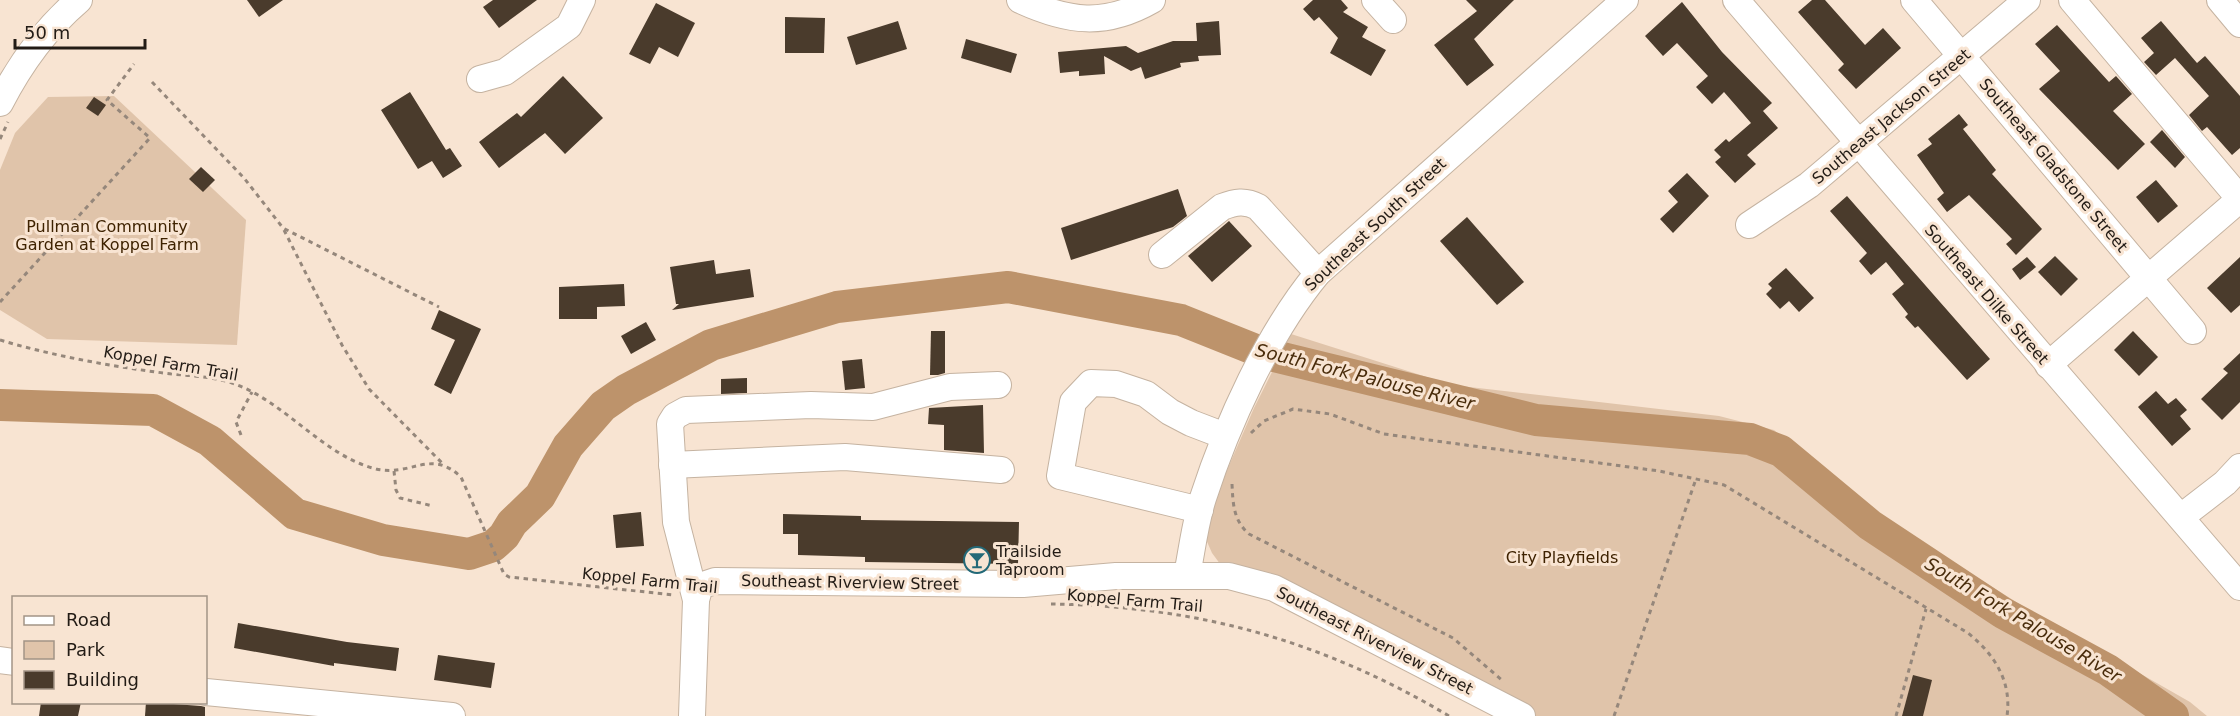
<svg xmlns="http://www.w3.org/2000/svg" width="2240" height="716" font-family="'DejaVu Sans',sans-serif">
<rect width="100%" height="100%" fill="#f8e4d2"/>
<!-- green -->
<g fill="#e0c4aa">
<polygon points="114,96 246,220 237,345 47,339 0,310 0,170 15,133 48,97"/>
<polygon points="1291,334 1452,385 1719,416 1774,430 1866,506 1903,531 2029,610 2190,702 2207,716 1522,716 1229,576 1212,553 1205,537 1211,507 1254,408"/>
</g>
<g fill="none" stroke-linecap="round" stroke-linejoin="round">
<!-- river -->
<polyline stroke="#bd936b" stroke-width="32" points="0,405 153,410 210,441 295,514 383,540 469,554 493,546 504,536 512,523 540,496 568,446 603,406 626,390 711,345 837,307 1008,287 1181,320 1266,354 1536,420 1750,439 1781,451 1870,525 2003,613 2108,670 2173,716"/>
</g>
<!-- building -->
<g fill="#4a3b2c">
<polygon points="247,0 283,0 259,17"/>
<polygon points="493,0 537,0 499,28 483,7"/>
<polygon points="1313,0 1341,0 1348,8 1343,12 1368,27 1362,37 1386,50 1371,76 1330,53 1338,38 1319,17 1314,21 1303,9"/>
<polygon points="1466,0 1514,0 1474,39 1494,65 1467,86 1434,45 1477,11"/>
<polygon points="1812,0 1825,0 1865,45 1883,28 1901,48 1856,89 1838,70 1844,64 1798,12"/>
<polygon points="1682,2 1722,52 1772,103 1763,111 1778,128 1747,155 1756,164 1735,183 1715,162 1721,157 1714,150 1726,139 1729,142 1751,123 1724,92 1712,104 1696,87 1708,76 1677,43 1663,56 1645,36"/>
<polygon points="656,3 695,23 678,57 659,47 650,64 629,54"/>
<polygon points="785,17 825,18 824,53 785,53"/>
<polygon points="898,21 907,49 856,65 847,37"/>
<polygon points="1219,21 1221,55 1198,56 1199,61 1180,63 1181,67 1145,79 1141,67 1131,71 1104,56 1105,74 1079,76 1079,71 1060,73 1058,52 1126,46 1138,53 1173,41 1197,41 1196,23"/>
<polygon points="2161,21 2197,63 2205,56 2240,96 2240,148 2232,155 2207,127 2202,131 2189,115 2209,96 2175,58 2156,75 2144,62 2154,53 2141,38"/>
<polygon points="2057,25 2109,82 2116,76 2132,94 2113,111 2145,144 2118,170 2039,89 2060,71 2035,44"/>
<polygon points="966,39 1017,54 1011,73 961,58"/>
<polygon points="563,76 603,118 565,154 545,133 499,168 479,142 517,113 521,117"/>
<polygon points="410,92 446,150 450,148 462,166 443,178 432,161 418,169 381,110"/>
<polygon points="94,97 106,105 98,116 86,108"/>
<polygon points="1959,114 1968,125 1963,129 1996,170 1992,174 2042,229 2016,255 2006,244 2012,239 1969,195 1947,212 1937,199 1944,193 1917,155 1932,144 1928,139"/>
<polygon points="2162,130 2185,157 2175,168 2150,142"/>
<polygon points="201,167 215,180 203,192 189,179"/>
<polygon points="1687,173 1709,196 1673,233 1660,219 1678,202 1668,191"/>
<polygon points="2156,180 2178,206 2158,223 2136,197"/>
<polygon points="1178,189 1187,216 1173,227 1071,260 1061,228"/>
<polygon points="1847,196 1990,359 1967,380 1918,326 1915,328 1905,317 1908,314 1892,294 1904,284 1886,262 1871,275 1859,261 1867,253 1830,211"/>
<polygon points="1467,217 1524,282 1497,305 1440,241"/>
<polygon points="1229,221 1252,246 1212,282 1188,256"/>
<polygon points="2055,256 2078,279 2061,296 2038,272"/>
<polygon points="2027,257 2036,267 2020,280 2012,269"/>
<polygon points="2240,257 2240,305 2231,313 2207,288"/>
<polygon points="714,260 716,274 750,269 754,297 672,310 679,304 676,304 670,267"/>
<polygon points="1786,268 1814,298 1799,312 1789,301 1780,309 1766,294 1772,288 1768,284"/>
<polygon points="624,284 625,306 597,307 597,319 559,319 559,287"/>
<polygon points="439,310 481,329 451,394 434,385 455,340 431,329"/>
<polygon points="646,322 656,340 631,354 621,336"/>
<polygon points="931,331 945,331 945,373 938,375 930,375"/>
<polygon points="2133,331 2158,357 2139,376 2114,350"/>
<polygon points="2240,353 2240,402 2222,420 2201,399 2228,373 2223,369"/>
<polygon points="862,359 865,388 845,390 842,361"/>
<polygon points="747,378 747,393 721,394 721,379"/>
<polygon points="2156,391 2168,404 2176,398 2187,410 2180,416 2191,429 2172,446 2138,407"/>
<polygon points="983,405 984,453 944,450 944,425 928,424 929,408"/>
<polygon points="641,512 644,546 616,548 613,515"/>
<polygon points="783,514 861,516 861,520 1019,522 1018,564 865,562 865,557 798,555 798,534 783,534"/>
<polygon points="238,623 347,642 399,648 396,671 334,663 334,666 234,648"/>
<polygon points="438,655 495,663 491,688 434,680"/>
<polygon points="1913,675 1932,680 1923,716 1902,716"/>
<polygon points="41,702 81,702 78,716 39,716"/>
<polygon points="146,702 201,706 205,707 205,716 145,716"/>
</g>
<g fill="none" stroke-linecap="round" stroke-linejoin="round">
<defs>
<g id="minor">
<path d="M1020,0C1068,22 1105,27 1152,0"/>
<polyline points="1375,0 1393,20"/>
<polyline points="1736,0 2240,587"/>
<polyline points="1914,0 2193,331"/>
<polyline points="2072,0 2240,199"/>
<polyline points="2220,0 2240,24"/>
<polyline points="480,79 505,72 569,26 582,0"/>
<path d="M0,103C20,64 45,29 79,0"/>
<polyline points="1749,225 1809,185 2027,0"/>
<path d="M1162,255L1222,207C1235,202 1245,200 1258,207L1318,273"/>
<polyline points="2048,365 2240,199"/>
<polyline points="672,465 845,457 1001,470"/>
<polyline points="1200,510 1060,476 1073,402 1091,383 1116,384 1146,394 1170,412 1191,423 1225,436"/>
<polyline points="2181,517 2225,483 2240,467"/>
<path d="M1187,575C1192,550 1195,523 1203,498C1227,424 1268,333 1318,273L1625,0"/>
<polyline points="696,600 700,586 715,581 1023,584 1116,576 1229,576 1274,588 1522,716"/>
<polyline points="0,660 14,662"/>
<polyline points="206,692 452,716"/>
<polyline points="692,716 696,600 676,522 670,424 675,416 686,410 811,405 873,407 950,387 998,385"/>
</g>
</defs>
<!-- minor casing -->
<use href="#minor" stroke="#c5b3a1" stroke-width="28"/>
<!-- path -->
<g stroke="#95877b" stroke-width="3" stroke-dasharray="4.5 4.5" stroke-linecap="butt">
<polyline points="152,82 244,178 283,228 439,307"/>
<polyline points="0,139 8,122"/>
<polyline points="284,230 342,345 369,389 442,463"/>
<polyline points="0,302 150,138 107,100 134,64"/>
<path d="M0,340C50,355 104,365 156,372C181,376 208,375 232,383C285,401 323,456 376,469C412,477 430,448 461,477L504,574L509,577L673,595"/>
<path d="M1251,433L1264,421L1293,409L1330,414L1384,434L1659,471L1724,485L1968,633C1994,654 2012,681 2007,716"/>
<polyline points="241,435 236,422 252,392"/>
<polyline points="394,471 396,490 400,498 433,506"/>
<path d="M1232,484C1233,503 1233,520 1249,534L1453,638L1503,681"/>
<path d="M1051,604C1198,606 1323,641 1449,716"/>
<polyline points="1614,716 1696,479"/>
<polyline points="1896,716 1926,609"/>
</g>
<!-- minor -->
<use href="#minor" stroke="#fff" stroke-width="26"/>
</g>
<!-- icons -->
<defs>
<symbol id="bar-ring" viewBox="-11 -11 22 22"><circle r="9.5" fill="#f8e4d2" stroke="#236978" stroke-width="1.5"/><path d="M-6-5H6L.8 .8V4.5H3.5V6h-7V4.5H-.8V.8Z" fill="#236978"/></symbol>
</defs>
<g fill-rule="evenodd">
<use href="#bar-ring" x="962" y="545" width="30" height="30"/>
</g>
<g text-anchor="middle" stroke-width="6" stroke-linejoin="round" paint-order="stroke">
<!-- street labels -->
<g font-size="16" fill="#221b15" stroke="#f8e4d2">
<text transform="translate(1891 116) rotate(-40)" y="6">Southeast Jackson Street</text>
<text transform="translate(2054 165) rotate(50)" y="6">Southeast Gladstone Street</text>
<text transform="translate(1375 224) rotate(-43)" y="6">Southeast South Street</text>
<text transform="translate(1987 294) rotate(49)" y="6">Southeast Dilke Street</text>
<text transform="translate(171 363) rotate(10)" y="6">Koppel Farm Trail</text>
<text transform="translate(650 580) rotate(6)" y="6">Koppel Farm Trail</text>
<text transform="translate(850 582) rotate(1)" y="6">Southeast Riverview Street</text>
<text transform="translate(1135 600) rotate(5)" y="6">Koppel Farm Trail</text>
<text transform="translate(1375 640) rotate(27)" y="6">Southeast Riverview Street</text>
</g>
<!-- park labels -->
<g font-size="16" fill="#3e2200" stroke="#f8e4d2">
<text x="107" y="232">Pullman Community<tspan x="107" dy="18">Garden at Koppel Farm</tspan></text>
<text x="1562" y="563">City Playfields</text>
</g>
<!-- poi labels -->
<g font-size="16" fill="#221b15" stroke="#f8e4d2" text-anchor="start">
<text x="996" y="557">Trailside<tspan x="996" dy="18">Taproom</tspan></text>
</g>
<!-- water labels -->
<g font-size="18" font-style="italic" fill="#492c0b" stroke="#f8e4d2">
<text transform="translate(1365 377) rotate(14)" y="6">South Fork Palouse River</text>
<text transform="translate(2023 620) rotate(31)" y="6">South Fork Palouse River</text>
</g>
</g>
<!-- legend -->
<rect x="12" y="596" width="195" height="108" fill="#f8e4d2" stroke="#a29486" stroke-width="1.5"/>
<rect x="24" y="616" width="30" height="9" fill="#ffffff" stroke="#a29486" stroke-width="1.5"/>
<text x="66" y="626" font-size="18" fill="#221b15">Road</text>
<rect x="24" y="641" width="30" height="18" fill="#e0c4aa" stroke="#a29486" stroke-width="1.5"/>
<text x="66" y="656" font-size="18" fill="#221b15">Park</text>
<rect x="24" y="671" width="30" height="18" fill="#4a3b2c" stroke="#a29486" stroke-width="1.5"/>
<text x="66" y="686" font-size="18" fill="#221b15">Building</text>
<!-- scale -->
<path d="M15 39v9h130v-9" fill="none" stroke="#221b15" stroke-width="3"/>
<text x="24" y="39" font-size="18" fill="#221b15" stroke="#f8e4d2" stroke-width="4.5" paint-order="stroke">50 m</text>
</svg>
